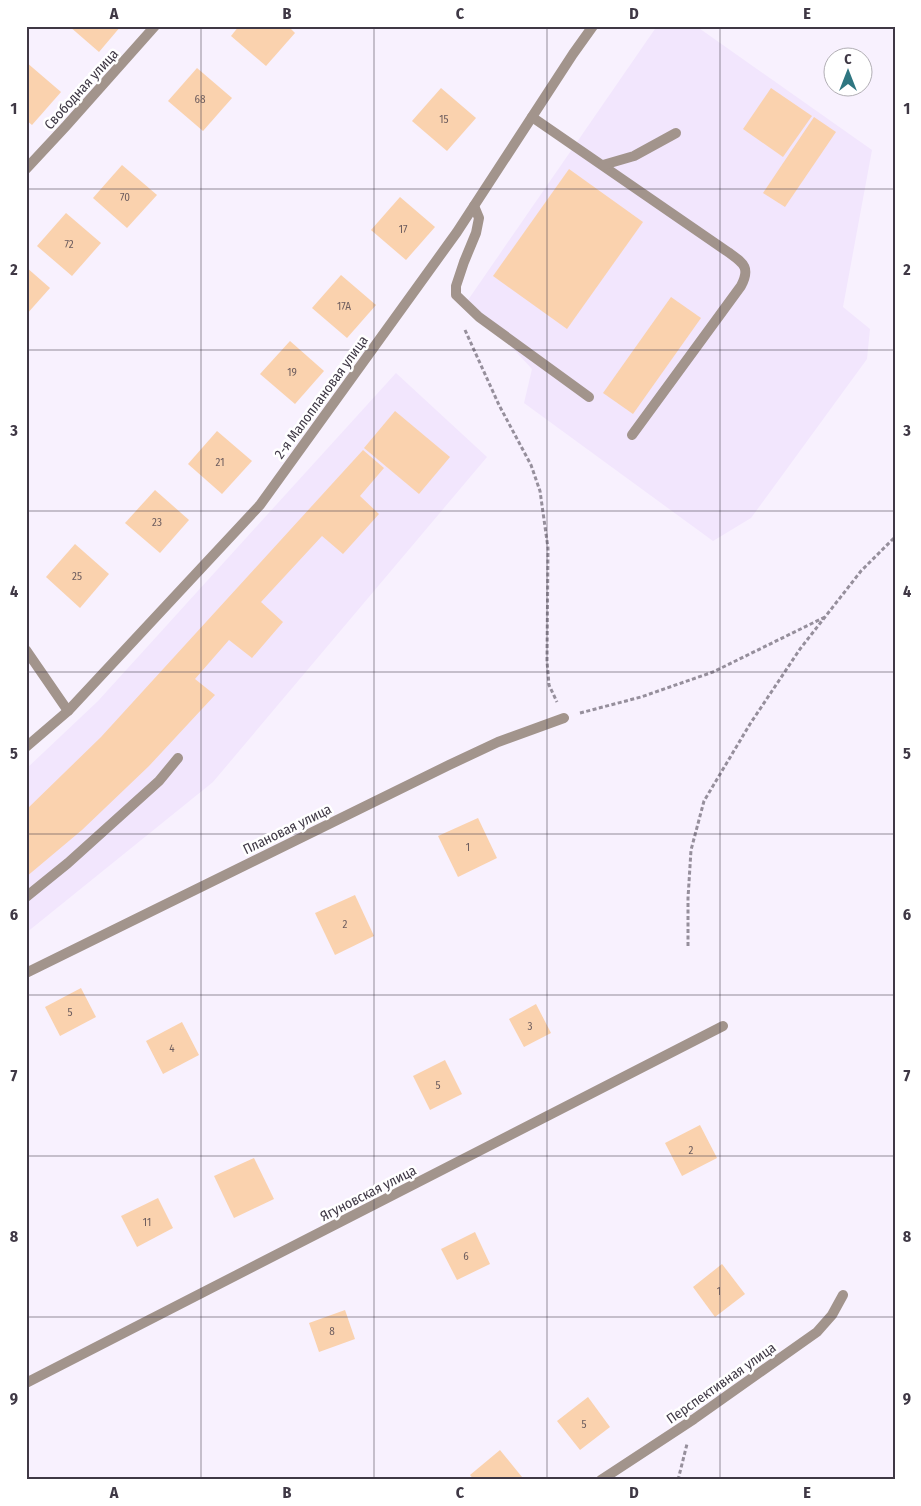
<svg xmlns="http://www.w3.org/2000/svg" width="921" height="1506" font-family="'Fira Sans Condensed',sans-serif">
<rect width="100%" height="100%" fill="#f8f1fe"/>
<!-- built -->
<g fill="#f2e6fd">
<polygon points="657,26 696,26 872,150 843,307 870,329 867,359 751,518 713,541 524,403 532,369 468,300"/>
<polygon points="396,373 487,457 213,782 26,933 26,769 98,701"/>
</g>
<!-- building -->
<g fill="#fad2ae">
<polygon points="69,26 121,26 99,52"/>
<polygon points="239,26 288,26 295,33 266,66 231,36"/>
<polygon points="26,62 61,92 32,125 26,120"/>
<polygon points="197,68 232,98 203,131 168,101"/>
<polygon points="441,88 476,118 447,151 412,121"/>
<polygon points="771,88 812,116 783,157 743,129"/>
<polygon points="814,117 836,132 785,207 763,193"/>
<polygon points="122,165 157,195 127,228 93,198"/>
<polygon points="569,169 643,222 567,329 493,276"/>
<polygon points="400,197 435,227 406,260 371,230"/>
<polygon points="66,213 101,243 72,276 37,246"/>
<polygon points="26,267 50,288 26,315"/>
<polygon points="341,275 376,305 347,338 312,308"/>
<polygon points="671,297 701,318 633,414 603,393"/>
<polygon points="290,341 324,371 295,404 260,374"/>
<polygon points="395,411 450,457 419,494 364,448"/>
<polygon points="217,431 252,461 222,494 188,464"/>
<polygon points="363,450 384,468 360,496 379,514 343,554 322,536 261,602 283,622 252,658 229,640 195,679 215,695 149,766 82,830 26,877 26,810 101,737"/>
<polygon points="155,490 189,520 160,553 125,523"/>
<polygon points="75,544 109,574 80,608 46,577"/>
<polygon points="478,818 497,858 458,877 438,836"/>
<polygon points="355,895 374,936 335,955 315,913"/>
<polygon points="81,988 96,1017 60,1036 45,1007"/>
<polygon points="536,1004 551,1033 524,1047 509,1019"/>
<polygon points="182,1022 199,1055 163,1074 146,1041"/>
<polygon points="445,1060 462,1094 430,1110 413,1076"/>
<polygon points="700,1125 717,1158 682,1176 665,1143"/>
<polygon points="254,1158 274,1199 234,1218 214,1176"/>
<polygon points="158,1198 173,1228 137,1247 121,1216"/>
<polygon points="475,1232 490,1264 457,1280 441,1249"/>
<polygon points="722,1264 745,1294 715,1317 693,1287"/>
<polygon points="345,1310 355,1339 319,1352 309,1323"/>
<polygon points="588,1397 610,1427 580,1450 557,1421"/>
<polygon points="500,1450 522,1477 518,1480 474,1480 470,1475"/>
</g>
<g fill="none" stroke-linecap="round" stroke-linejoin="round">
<!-- path -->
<g stroke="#968f9c" stroke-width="3" stroke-dasharray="4 2.5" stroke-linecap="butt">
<polyline points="465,330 499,405 531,465 540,491 548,548 547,661 549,685 557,702"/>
<polyline points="580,713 641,697 713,672 825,617"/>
<polyline points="688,946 688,898 691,850 704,801 750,724 800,649 861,571 895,537"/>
<polyline points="678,1480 687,1444"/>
</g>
<!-- lane -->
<g stroke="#a2948c" stroke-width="10">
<path d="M532,117L728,252C743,263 751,267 741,286L632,435"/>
<polyline points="603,165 634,156 676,133"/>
<polyline points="474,206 479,218 476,233 464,262 456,286 456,295 479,317 589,397"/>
<polyline points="26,897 68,863 159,781 178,758"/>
</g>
<!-- street -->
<g stroke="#a2948c" stroke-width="10">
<polyline points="26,169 66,126 155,26"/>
<polyline points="26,650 68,711"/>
<polyline points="26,747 68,711 260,505 457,232 573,54 593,26"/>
<polyline points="26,973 449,765 498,742 564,718"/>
<polyline points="26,1383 723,1026"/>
<polyline points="601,1480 694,1419 817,1332 832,1315 843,1295"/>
</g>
</g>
<!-- grid -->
<path fill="none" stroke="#3f3845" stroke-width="1" stroke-opacity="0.55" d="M201,26V1480M374,26V1480M547,26V1480M720,26V1480M26,189H895M26,350H895M26,511H895M26,672H895M26,834H895M26,995H895M26,1156H895M26,1317H895"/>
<g text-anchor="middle" stroke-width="5" stroke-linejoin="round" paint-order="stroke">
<!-- number labels -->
<g font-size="11" fill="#6e5e5f">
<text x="200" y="103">68</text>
<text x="444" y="123">15</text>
<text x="125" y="201">70</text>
<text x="403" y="233">17</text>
<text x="69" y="248">72</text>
<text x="344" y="310">17А</text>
<text x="292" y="376">19</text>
<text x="220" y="466">21</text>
<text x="157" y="526">23</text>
<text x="77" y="580">25</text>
<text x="468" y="851">1</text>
<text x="345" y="928">2</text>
<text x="70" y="1016">5</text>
<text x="530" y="1030">3</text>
<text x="172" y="1052">4</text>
<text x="438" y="1089">5</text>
<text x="691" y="1154">2</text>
<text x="147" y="1226">11</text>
<text x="466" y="1260">6</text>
<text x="719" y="1295">1</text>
<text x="332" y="1335">8</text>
<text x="584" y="1428">5</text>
</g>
<!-- street labels -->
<g font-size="14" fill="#3f3845" stroke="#fff">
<text transform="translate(81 89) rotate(-48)" y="5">Свободная улица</text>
<text transform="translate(321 397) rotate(-54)" y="5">2-я Малоплановая улица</text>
<text transform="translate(287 829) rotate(-26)" y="5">Плановая улица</text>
<text transform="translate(368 1193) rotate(-27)" y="5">Ягуновская улица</text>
<text transform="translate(721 1383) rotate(-35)" y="5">Перспективная улица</text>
</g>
</g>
<!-- border -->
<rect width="921" height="1506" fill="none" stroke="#ffffff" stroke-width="55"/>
<!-- north arrow -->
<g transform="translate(848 72)"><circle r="24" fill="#ffffff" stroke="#b2afb5"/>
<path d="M0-4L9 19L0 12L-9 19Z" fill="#2f7681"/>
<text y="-8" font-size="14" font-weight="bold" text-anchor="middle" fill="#3f3845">С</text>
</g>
<rect x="28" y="28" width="866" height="1450" fill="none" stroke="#3f3845" stroke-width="2"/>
<g font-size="16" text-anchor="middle" font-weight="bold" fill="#3f3845">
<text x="114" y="19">A</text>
<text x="287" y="19">B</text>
<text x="460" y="19">C</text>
<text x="634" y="19">D</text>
<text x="807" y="19">E</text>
<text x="14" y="114">1</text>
<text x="907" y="114">1</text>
<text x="14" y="275">2</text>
<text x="907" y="275">2</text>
<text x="14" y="436">3</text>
<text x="907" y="436">3</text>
<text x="14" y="597">4</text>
<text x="907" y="597">4</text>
<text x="14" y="759">5</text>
<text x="907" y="759">5</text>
<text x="14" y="920">6</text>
<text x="907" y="920">6</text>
<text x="14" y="1081">7</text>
<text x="907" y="1081">7</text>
<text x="14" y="1242">8</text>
<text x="907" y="1242">8</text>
<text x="14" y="1404">9</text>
<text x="907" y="1404">9</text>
<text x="114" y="1498">A</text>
<text x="287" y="1498">B</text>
<text x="460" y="1498">C</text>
<text x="634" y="1498">D</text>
<text x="807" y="1498">E</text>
</g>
</svg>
